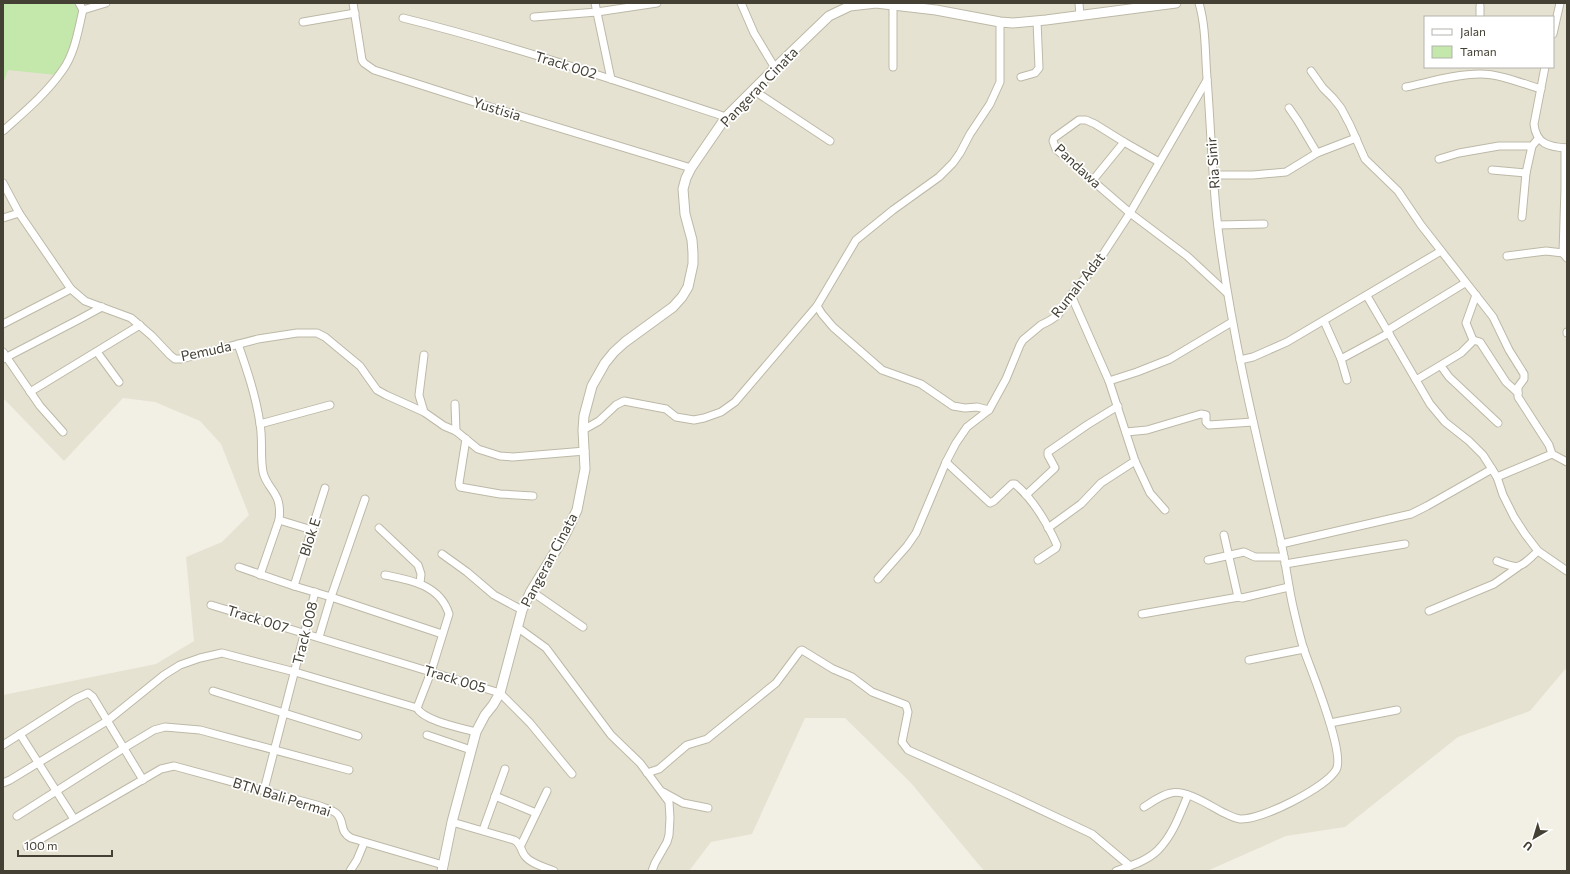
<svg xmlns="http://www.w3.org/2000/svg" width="1570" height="874" font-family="Commissioner,sans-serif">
<rect width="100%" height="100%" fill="#f2f0e4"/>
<!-- residential -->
<path fill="#e6e2d2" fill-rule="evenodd" d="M3,3H1567V667L1530,711L1458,737L1345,827L1286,836L1207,871H984L911,783L845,718H805L752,834L711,842L689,871H3V695L156,664L194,641L186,557L222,542L249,515L221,444L200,421L155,402L123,398L64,461L3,398ZM1425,17H1553V67H1425Z"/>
<!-- green -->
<polygon fill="#c4e7ac" points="3,3 77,3 82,11 71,50 56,75 8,70 3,84"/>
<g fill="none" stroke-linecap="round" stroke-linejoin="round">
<defs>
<g id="minor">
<polyline points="353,3 362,60 364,63 374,70 471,101 691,168"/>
<polyline points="595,3 611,79"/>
<polyline points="741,3 754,33 775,68"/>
<polyline points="1079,3 1080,16"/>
<polyline points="1480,6 1480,17"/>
<polyline points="83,10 106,3"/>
<polyline points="534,17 597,12 657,3"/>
<path d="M403,18C512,45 619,82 726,117"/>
<polyline points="303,22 355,13"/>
<polyline points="1553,34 1560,3"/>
<polyline points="893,67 893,5"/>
<path d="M1545,67L1534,124C1536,144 1549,147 1567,148"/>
<polyline points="1311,71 1323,88 1333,98 1341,108 1350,125 1365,159 1398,191 1421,225 1493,317 1509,350 1524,374 1524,379 1518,387 1518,397 1520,400 1549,445 1552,454 1567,462"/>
<polyline points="1021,77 1035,73 1039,68 1037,21"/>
<path d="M1406,87C1430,82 1456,74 1480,74C1500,74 1521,83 1541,89"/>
<polyline points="753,90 830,141"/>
<polyline points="1289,108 1298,121 1317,153"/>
<path d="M3,131C23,113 46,94 62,71C75,54 78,30 83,10L79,3"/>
<polyline points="1565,148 1565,188 1563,253 1567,258"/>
<polyline points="1439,159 1459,153 1499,146 1532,146 1538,139"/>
<polyline points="1159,162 1124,142 1095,124 1086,120 1079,120 1054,138 1053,141 1056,149 1130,213 1187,256 1227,293"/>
<polyline points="1492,170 1526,173"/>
<polyline points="1214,175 1253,175 1286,172 1317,153 1356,138"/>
<polyline points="1093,180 1124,142"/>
<polyline points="3,183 19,213 71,289 85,301 131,318 152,336 170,355 175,359 181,359 258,339 297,333 317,333 325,337 360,366 377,390 386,395 424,412 444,426 456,431 478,449 500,456 513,457 585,451"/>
<polyline points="1522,217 1526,173 1532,146"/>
<polyline points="3,218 19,213"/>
<polyline points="1218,225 1264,224"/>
<polyline points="1507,256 1546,251 1563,253"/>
<polyline points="1071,295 1109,381 1135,461 1150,493 1165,510"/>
<polyline points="1367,296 1430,404 1445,422 1469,441 1483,455 1497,477 1503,495 1514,517 1525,534 1538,551 1567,571"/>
<polyline points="1324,321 1341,359 1347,380"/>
<polyline points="3,324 71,289"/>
<polyline points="1388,330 1465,283"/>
<polyline points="1567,332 1567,333"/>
<polyline points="1473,340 1480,342 1506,382 1518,393"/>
<path d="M238,344C247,370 256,396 260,424C263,440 260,456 263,472C265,482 272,488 276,496C280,503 280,512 279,520L260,575"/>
<polyline points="3,352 40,406 63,432"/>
<polyline points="97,352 119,382"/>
<polyline points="424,355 419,395 424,412"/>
<polyline points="3,359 78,320 102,307"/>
<polyline points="1341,359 1389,333"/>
<polyline points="1240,360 1253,357 1287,342 1441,251"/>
<polyline points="1441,366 1449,377 1498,423"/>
<polyline points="1416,380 1461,353 1472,342 1473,340 1466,323 1476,295"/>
<polyline points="1109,381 1137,372 1170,359 1232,322"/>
<polyline points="30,392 140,325"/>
<polyline points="455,404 456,431"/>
<polyline points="989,410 977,407 965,408 953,406 921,384 882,370 833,327 822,314 817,306 856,240 893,210 939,177 953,163 960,153 970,134 990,104 1000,82 1000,22"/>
<polyline points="260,424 330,405"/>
<polyline points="583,430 599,421 616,405 624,401 666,409 676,417 694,420 704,418 721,412 735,402 817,306"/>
<polyline points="1126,432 1147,430 1201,414 1206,415 1206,422 1209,425 1253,422"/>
<polyline points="466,439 459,483 460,487 500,494 533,496"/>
<path d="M946,462L990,503L994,501L1012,484H1015C1033,499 1047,523 1057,545L1056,548L1038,560"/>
<polyline points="1497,477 1552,454"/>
<polyline points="1026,495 1055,468 1048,455 1048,452 1087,425 1118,406"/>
<polyline points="279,520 312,530"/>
<polyline points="379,528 418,565 421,574 420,583"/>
<polyline points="1048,528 1081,504 1101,483 1135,461"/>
<polyline points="1224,535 1238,597 1242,598 1289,587"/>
<polyline points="1281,544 1411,514 1427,506 1492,469"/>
<polyline points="442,554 467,572 494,595 522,610"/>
<polyline points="1208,560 1244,552 1255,557 1284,557"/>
<path d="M1497,561C1521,571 1520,567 1538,551"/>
<polyline points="1285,564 1405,544"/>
<polyline points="239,567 294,586 331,597 365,499"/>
<polyline points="878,579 907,546 916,533 946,462 956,443 967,427 989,410 1006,379 1020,345 1023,340 1041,325 1049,321 1058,315 1071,295 1096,265 1130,213 1207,80"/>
<polyline points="294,586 325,488"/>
<polyline points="531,591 583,627"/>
<polyline points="211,605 500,693 530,723 572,774"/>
<polyline points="1429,611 1494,584 1518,567"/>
<polyline points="1142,614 1239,597"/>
<polyline points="517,627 546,648 611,735 640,763 669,802 670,818 669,835 667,842 655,863 652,871"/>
<polyline points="319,637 331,597 442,634"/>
<polyline points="1249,660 1304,649"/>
<polyline points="213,691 358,736"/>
<path d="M417,708C424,721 462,728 476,732"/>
<polyline points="1330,723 1397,710"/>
<polyline points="20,734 74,819"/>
<polyline points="427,735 471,750"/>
<polyline points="3,745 75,699 88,693 93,697 143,780"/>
<polyline points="647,773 659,769 687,745 707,739 776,683 800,651 802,650 833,669 852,677 872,692 906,705 908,712 902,742 908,750 1007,794 1092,834 1130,866"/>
<path d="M3,783L10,780L107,721L164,675L180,665L200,658L222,653L295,672L417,708L431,672L449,614C440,585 411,580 385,575"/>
<polyline points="264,790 315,592"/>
<polyline points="663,792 683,803 708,808"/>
<polyline points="495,796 536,813"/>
<path d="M1144,807C1152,802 1161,795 1171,793C1185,789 1209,805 1222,812C1227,814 1233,818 1240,819C1262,820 1325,788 1336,770C1346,754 1311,670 1304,650C1300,637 1297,624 1294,611C1288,587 1286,562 1280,537C1256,435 1231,332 1218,228C1212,178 1211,128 1207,78C1205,53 1206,27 1199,3"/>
<polyline points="17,816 124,748 154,730 165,727 200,730 349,770"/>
<path d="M452,822L514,840C522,844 520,850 525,856C531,864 545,867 554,871"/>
<polyline points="483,830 505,769"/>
<polyline points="521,845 547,791"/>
<path d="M27,847L161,769L174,766L320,806C326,809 334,810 338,815C345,824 339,831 351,838L443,865"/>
<polyline points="350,871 357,860 364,843"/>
<path d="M1116,871C1130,866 1147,861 1158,850C1173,835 1180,814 1188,795"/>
</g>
<polyline id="tertiary" points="442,871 452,822 476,732 485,715 493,705 500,693 522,610 531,591 564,537 577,510 585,469 583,430 584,416 592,386 605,363 614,352 625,342 673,307 682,297 688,287 693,264 693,253 692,240 685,214 683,189 686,178 691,168 726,117 775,68 829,16 850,6 876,3 893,5 936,10 1000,22 1013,23 1046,20 1176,3"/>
</defs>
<!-- minor casing -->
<use href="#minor" stroke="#bdb9a7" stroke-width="9"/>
<!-- tertiary casing -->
<use href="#tertiary" stroke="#bdb9a7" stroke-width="11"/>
<!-- minor -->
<use href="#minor" stroke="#fff" stroke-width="7"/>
<!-- tertiary -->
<use href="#tertiary" stroke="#fff" stroke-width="9"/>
</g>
<g text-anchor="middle" stroke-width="3.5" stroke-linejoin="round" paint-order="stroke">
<!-- street labels -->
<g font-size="14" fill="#444034" stroke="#fff">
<text transform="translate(566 65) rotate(17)" y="5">Track 002</text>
<text transform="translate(759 87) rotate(-46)" y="5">Pangeran Cinata</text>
<text transform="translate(497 109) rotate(17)" y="5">Yustisia</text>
<text transform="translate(1213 163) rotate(-94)" y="5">Ria Sinir</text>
<text transform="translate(1078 166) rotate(43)" y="5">Pandawa</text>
<text transform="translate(1078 285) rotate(-52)" y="5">Rumah Adat</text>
<text transform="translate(206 351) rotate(-12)" y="5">Pemuda</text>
<text transform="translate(310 537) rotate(-72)" y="5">Blok E</text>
<text transform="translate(549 560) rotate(-62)" y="5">Pangeran Cinata</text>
<text transform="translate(258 619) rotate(17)" y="5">Track 007</text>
<text transform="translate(305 633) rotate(-76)" y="5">Track 008</text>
<text transform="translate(455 679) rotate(17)" y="5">Track 005</text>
<text transform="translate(282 797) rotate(17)" y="5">BTN Bali Permai</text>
</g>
</g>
<!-- border -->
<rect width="1570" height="874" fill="none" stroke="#444034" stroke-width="8"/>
<!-- legend -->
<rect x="1424" y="16" width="130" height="52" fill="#ffffff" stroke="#b4b3ae"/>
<rect x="1432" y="29" width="20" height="6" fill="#ffffff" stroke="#b4b3ae"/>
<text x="1460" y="36" font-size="12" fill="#444034">Jalan</text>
<rect x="1432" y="46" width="20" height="12" fill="#c4e7ac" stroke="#b4b3ae"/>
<text x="1460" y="56" font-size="12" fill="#444034">Taman</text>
<!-- north arrow -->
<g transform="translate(1534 838) rotate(218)" stroke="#ffffff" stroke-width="3" paint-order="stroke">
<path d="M0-3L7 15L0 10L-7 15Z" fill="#444034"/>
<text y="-6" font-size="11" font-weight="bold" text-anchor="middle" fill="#444034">U</text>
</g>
<!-- scale -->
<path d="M18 850v6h94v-6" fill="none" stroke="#444034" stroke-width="2"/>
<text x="24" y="850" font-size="12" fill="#444034" stroke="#ffffff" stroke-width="3" paint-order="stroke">100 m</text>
</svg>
